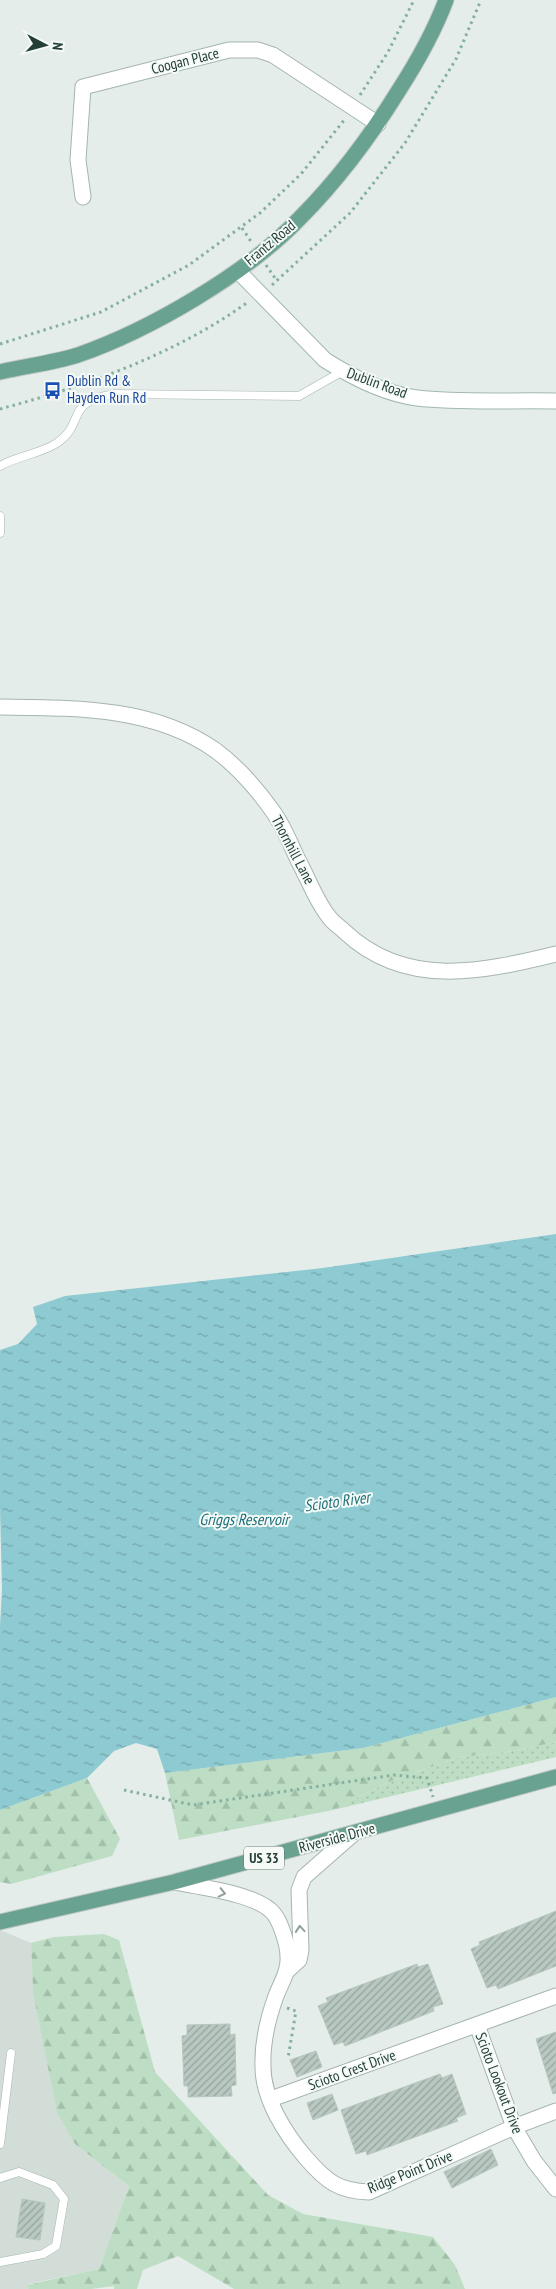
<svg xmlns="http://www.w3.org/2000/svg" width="556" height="2289" font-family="'PT Sans Narrow',sans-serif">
<defs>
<pattern id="grass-dots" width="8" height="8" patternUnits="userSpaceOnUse" patternTransform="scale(1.25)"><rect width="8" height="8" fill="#bddec4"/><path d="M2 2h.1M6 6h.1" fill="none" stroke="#a2c0a9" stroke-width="1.8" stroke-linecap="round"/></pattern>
<pattern id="forest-firs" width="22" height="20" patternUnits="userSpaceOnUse" patternTransform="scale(1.25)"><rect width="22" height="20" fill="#bddec4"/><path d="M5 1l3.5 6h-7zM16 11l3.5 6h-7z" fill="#a2c0a9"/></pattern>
<pattern id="water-ripples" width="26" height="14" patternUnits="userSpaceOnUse" patternTransform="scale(1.25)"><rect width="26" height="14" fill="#8dcad1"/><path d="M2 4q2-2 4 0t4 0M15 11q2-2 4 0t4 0" fill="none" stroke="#73a5aa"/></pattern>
<pattern id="building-hatch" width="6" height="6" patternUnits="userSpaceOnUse" patternTransform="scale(1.25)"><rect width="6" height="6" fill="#b9c8c1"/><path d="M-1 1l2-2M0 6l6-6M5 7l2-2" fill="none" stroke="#96a49e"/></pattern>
</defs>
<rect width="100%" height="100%" fill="#e4ede9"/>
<!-- built -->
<polygon fill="#d2ddd7" points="0,1930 31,1943 33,1992 75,2144 129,2186 99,2269 28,2284 29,2289 0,2289"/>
<!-- grass -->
<polygon fill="url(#grass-dots)" points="556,1742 556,1757 333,1810 388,1782 460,1757 507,1752"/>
<!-- forest -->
<g fill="url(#forest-firs)">
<polygon points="556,1697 556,1742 507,1752 460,1757 388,1782 333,1810 179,1840 165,1773 363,1748"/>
<polygon points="87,1778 120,1839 112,1856 11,1884 0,1882 0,1810"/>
<polygon points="104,1934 119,1940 155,2072 268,2195 303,2214 433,2237 455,2265 465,2289 234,2289 178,2256 143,2270 137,2289 114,2289 114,2286 91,2289 29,2289 27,2285 99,2269 129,2186 75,2144 57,2112 33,1992 31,1943 54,1937"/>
</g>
<!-- water -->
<polygon fill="url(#water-ripples)" points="556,1234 556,1697 363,1748 165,1773 157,1749 136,1743 114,1751 87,1778 0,1810 0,1350 18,1344 37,1324 33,1307 65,1296 323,1268"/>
<!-- pier -->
<polygon fill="#e4ede9" points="0,1507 2,1590 0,1626"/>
<!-- building -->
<g fill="url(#building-hatch)" stroke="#b6c7bf">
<polygon points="556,1911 556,1966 498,1989 496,1985 487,1988 471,1949 480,1945 479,1942"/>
<polygon points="417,1964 418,1967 428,1964 443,2004 433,2007 434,2011 345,2046 343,2042 334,2045 318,2006 328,2002 326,1998"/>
<polygon points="230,2024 230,2035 235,2034 236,2085 231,2086 232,2096 188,2097 188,2086 184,2086 183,2060 182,2036 187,2035 187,2025"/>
<polygon points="556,2032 556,2093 553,2094 536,2039"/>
<polygon points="316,2051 322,2067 297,2077 290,2060"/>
<polygon points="440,2074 442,2078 452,2074 466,2114 456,2118 458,2121 367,2155 366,2151 356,2154 341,2110"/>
<polygon points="332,2094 338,2110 313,2120 307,2103"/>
<polygon points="491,2149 498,2165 452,2188 444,2172"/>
<polygon points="22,2199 45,2203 40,2240 16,2237"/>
</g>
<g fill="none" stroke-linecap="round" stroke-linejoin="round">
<defs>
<g id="lane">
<path d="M0,466C17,456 40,454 57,443C87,422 63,402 115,394L299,396L343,371"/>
<polyline points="0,516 0,533"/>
<polyline points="0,2144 11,2053"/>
<polyline points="0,2178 19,2172 53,2185 64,2199 56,2246 43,2254 0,2262"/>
</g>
<g id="street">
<polyline points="83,197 78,160 83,87 229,50 258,50 273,55 378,124"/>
<path d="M0,707C73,708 152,706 215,750C237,766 259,791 274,813C284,827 291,845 298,860C308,878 316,901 329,917C333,923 340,927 345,932C406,989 482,972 556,954"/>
<path d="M174,1882C199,1887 259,1894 274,1914C281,1923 288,1945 288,1957C289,1971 281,1983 276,1996C268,2018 262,2044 263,2067C263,2099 286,2135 306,2158C326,2181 338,2191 369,2192L514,2127L556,2111"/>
<polyline points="286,1972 299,1960 301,1950 299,1890 304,1877 353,1834"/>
<polyline points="477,2025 514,2127 534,2161 556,2189"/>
<polyline points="271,2099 556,1996"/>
</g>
<path id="secondary" d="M238,271L325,360C352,377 385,394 417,398C460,403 512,400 556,401"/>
<g id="primary">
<path d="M0,372C25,366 53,363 78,355C150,330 246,274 299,219C338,180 370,137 399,90C417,62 434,32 446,0"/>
<polyline points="0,1922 174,1882 556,1777"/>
</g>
</defs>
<!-- lane casing -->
<use href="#lane" stroke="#a6b5b0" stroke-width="9"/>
<!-- street casing -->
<use href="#street" stroke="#a6b5b0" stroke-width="17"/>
<!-- secondary casing -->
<use href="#secondary" stroke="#a2b9b0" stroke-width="17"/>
<!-- primary casing -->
<use href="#primary" stroke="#c1c9c7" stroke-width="17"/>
<!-- path -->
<g stroke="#85b0a0" stroke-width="3" stroke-dasharray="2.5 4" stroke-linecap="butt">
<polyline points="360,95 388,52 414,0"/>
<polyline points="242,228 252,243"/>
<polyline points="266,265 277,281"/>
<polyline points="272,285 350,213 405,143 456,59 481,0"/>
<polyline points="0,344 101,312 189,265 260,213 301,174 345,119"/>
<path d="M0,409C86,386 176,354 248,302"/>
<polyline points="124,1790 193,1805 394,1775 427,1778 433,1797"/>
<polyline points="287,2008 296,2011 288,2058"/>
</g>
<!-- lane -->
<use href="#lane" stroke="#fff" stroke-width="8"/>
<!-- street -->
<use href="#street" stroke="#fff" stroke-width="15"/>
<!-- secondary -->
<use href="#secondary" stroke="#fff" stroke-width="15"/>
<!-- primary -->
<use href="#primary" stroke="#69a290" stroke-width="15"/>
</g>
<!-- one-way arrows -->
<defs><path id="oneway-chevron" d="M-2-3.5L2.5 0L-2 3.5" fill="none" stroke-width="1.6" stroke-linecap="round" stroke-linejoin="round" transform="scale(1.25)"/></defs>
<g stroke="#919f9a">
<use href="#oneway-chevron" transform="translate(222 1893) rotate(13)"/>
<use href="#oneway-chevron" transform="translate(300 1929) rotate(-95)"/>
</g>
<!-- icons -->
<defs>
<symbol id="bus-bare" viewBox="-9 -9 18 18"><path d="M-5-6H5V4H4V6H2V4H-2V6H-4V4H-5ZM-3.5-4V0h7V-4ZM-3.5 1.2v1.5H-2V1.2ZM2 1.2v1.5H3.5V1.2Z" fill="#1a4fb4" stroke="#f5faf7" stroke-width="2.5" paint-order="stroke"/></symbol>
</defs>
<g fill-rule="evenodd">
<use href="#bus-bare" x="40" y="378" width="25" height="25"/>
</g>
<g text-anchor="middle" stroke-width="4" stroke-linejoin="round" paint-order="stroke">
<!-- shield labels -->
<rect fill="#f5faf7" stroke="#627770" stroke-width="1" x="244" y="1846.5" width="40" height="23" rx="4"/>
<g font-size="14" font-weight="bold" fill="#233f36">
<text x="264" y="1863">US 33</text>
</g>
<!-- street labels -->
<g font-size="15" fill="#233f36" stroke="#f5faf7">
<text transform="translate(185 61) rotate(-14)" y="5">Coogan Place</text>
<text transform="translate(270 243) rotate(-40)" y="5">Frantz Road</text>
<text transform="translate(377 383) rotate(20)" y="5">Dublin Road</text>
<text transform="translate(293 850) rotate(62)" y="5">Thornhill Lane</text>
<text transform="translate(337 1838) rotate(-15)" y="5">Riverside Drive</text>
<text transform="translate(352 2070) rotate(-20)" y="5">Scioto Crest Drive</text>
<text transform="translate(499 2083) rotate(69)" y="5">Scioto Lookout Drive</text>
<text transform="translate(410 2172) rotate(-22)" y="5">Ridge Point Drive</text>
</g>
<!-- transit labels -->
<g font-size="15" fill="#164399" stroke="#f5faf7" text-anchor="start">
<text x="67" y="386">Dublin Rd &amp;<tspan x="67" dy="17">Hayden Run Rd</tspan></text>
</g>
<!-- water labels -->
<g font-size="16" font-style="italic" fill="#1e707a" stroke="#f5faf7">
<text transform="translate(337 1501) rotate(-8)" y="6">Scioto River</text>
<text x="244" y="1525">Griggs Reservoir</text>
</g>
</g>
<!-- north arrow -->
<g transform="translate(45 45) rotate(96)" stroke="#f5faf7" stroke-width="4" paint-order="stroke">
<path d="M0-4L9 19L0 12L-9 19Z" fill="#233f36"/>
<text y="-8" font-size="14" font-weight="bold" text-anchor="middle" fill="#233f36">N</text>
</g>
</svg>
